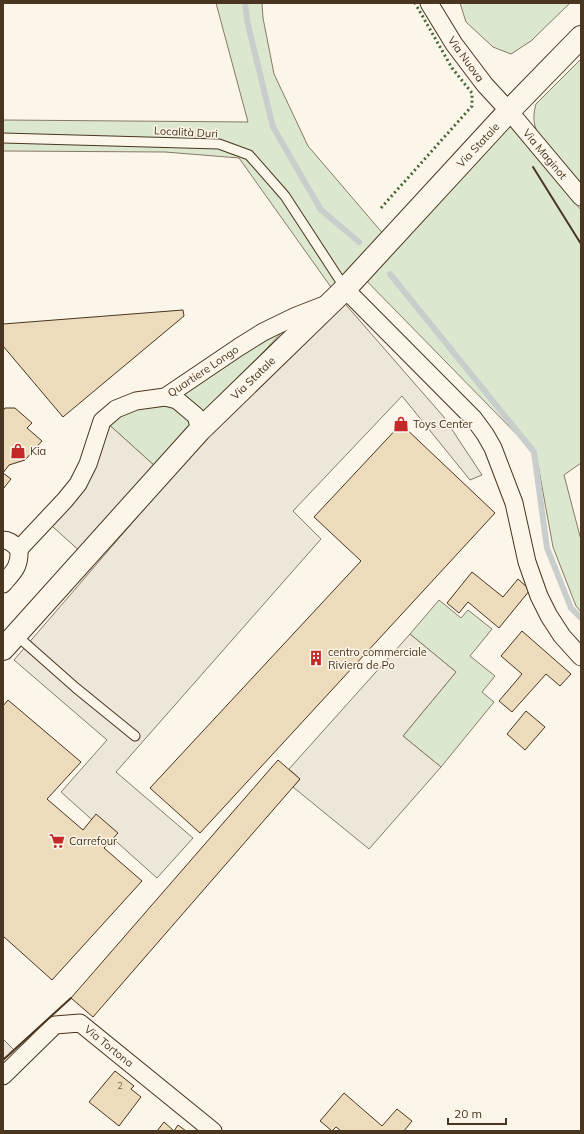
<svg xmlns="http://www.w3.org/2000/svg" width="584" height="1134" font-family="Mulish,sans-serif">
<rect width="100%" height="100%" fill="#fbf6e9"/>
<!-- green -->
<g fill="#dce7d0" stroke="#887966">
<polygon points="216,3 262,3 263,18 274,74 308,146 385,236 507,122 581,210 581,463 564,475 581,540 581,612 576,606 553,547 536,454 354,268 333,290 239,158 165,152 3,151 3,120 248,122"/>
<polygon points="460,3 570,3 531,41 511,54 493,47 466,22"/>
<path d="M581,59V188C567,172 540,145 535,126C533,118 534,111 536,104Z"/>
<polygon points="282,332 156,467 105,421 180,388"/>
<polygon points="439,600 461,618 468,610 492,629 470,656 495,676 482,692 494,702 441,767 403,736 456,672 410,634"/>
</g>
<!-- parking -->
<g fill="#ede7d9" stroke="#887966">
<polygon points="333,290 443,416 482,475 470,480 402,396 293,511 321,539 116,772 193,838 157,878 61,792 107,740 14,660"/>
<polygon points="105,421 156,467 83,554 43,518 89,464"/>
<polygon points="410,634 456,672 403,736 441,767 369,849 293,787 300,779 289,769"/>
<polygon points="3,1039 14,1050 3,1060"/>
</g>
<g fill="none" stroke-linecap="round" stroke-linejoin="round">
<!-- stream -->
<g stroke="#c9cecd" stroke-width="6">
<polyline points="245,3 248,25 273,127 321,210 359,242"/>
<polyline points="390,274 534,452 547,548 571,608 581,618"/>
</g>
</g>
<!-- building -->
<g fill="#ecdcbc" stroke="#4a3520">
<polygon points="183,310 184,316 63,417 3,346 3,324"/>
<polygon points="5,408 15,408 32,423 27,428 42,441 25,460 9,465 3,473 11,479 3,489 3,411"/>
<polygon points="401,424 495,513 200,833 150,788 361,561 314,517"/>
<polygon points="472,572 503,597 518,579 530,590 499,628 468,602 459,613 447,603"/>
<polygon points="522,631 571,674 560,686 546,674 512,712 499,701 522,674 501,656"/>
<polygon points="8,700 81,762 47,799 83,830 96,814 118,833 104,848 142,881 52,980 3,936 3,706"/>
<polygon points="526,711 545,727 525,750 507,734"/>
<polygon points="278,760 300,779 93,1017 71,998"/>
<polygon points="115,1071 134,1086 131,1089 141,1097 119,1126 89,1102"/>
<polygon points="344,1093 382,1126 397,1109 412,1121 404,1131 341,1131 336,1127 332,1131 320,1121"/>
<polygon points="164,1122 174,1131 178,1125 186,1131 157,1131"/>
</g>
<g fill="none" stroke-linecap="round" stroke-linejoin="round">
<defs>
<g id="lane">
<polyline points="3,138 219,144 249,155 285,196 345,288"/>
<polyline points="16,635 76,688 135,736"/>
</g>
<g id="street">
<polyline points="429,3 454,44 485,85 509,111 581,197"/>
<polyline points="345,289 474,419 485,434 493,448 514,503 527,562 539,596 549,616 562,636 581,657"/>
<polyline points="165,397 177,400 196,416 200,430"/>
<path d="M3,540C10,540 14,545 19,549"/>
<polyline points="19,549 65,500 78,484 88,464 102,421 116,409 136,401 165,397 239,347 263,332 296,316 327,304"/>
<path d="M3,584C14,571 20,567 19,549"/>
<polyline points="3,1076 55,1025 80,1023 213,1131"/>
</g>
<polyline id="primary" points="3,649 200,430 345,289 509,111 581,37"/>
</defs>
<!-- lane casing -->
<use href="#lane" stroke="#4a3520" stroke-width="11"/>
<!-- street casing -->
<use href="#street" stroke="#4a3520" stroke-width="19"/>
<!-- primary casing -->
<use href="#primary" stroke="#4a3520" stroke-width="24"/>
<!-- lane -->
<use href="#lane" stroke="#fbf6e9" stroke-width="9"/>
<!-- street -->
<use href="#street" stroke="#fbf6e9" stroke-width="17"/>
<!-- primary -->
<use href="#primary" stroke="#fbf6e9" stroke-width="22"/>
<!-- hedge -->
<polyline stroke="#436837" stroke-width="3" stroke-dasharray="2 3" stroke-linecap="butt" points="381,208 472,106 472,93 452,68 415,3"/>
<!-- wall -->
<g stroke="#4a3520" stroke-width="2">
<polyline points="533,167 581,244"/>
<polyline points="3,1060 71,998"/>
</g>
</g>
<!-- icons -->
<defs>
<symbol id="shop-bare" viewBox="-9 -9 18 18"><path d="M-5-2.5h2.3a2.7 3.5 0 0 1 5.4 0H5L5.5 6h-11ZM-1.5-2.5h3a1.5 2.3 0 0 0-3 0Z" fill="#c62828" stroke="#fbf6e9" stroke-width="2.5" paint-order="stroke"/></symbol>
<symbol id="building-bare" viewBox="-9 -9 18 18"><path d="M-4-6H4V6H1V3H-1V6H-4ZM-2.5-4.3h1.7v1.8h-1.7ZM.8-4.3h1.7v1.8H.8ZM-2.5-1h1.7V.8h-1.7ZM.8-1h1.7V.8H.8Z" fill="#c62828" stroke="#fbf6e9" stroke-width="2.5" paint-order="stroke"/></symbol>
<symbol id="supermarket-bare" viewBox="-9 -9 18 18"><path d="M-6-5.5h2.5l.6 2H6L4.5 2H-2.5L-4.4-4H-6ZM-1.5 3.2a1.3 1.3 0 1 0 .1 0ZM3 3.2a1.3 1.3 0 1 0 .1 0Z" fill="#c62828" stroke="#fbf6e9" stroke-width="2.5" paint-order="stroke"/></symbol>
</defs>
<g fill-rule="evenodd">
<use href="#shop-bare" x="390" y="413" width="22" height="22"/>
<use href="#shop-bare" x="7" y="440" width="22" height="22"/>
<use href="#building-bare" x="305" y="647" width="22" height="22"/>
<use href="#supermarket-bare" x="46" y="830" width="22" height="22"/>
</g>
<g text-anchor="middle" stroke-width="3" stroke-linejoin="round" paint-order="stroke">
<!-- number labels -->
<g font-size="9" fill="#725f47">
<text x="120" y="1089">2</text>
</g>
<!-- street labels -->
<g font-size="11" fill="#4a3520" stroke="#fbf6e9">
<text transform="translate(466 59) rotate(54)" y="4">Via Nuova</text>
<text transform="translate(186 132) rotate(3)" y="4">Località Duri</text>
<text transform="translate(478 145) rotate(-47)" y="4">Via Statale</text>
<text transform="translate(545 154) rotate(50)" y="4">Via Maginot</text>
<text transform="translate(203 371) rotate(-34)" y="4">Quartiere Longo</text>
<text transform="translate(253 378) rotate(-44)" y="4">Via Statale</text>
<text transform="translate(109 1046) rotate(39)" y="4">Via Tortona</text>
</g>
<!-- poi labels -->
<g font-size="11" fill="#4a3520" stroke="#fbf6e9" text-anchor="start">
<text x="413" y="428">Toys Center</text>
<text x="30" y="455">Kia</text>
<text x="328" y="656">centro commerciale<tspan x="328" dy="13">Riviera de Po</tspan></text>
<text x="69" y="845">Carrefour</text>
</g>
</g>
<!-- border -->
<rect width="584" height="1134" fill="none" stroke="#4a3520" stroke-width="8"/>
<!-- scale -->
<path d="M448 1118v6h58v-6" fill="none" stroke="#4a3520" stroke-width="2"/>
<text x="454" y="1118" font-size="12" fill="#4a3520" stroke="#fbf6e9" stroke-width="3" paint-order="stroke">20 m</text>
</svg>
